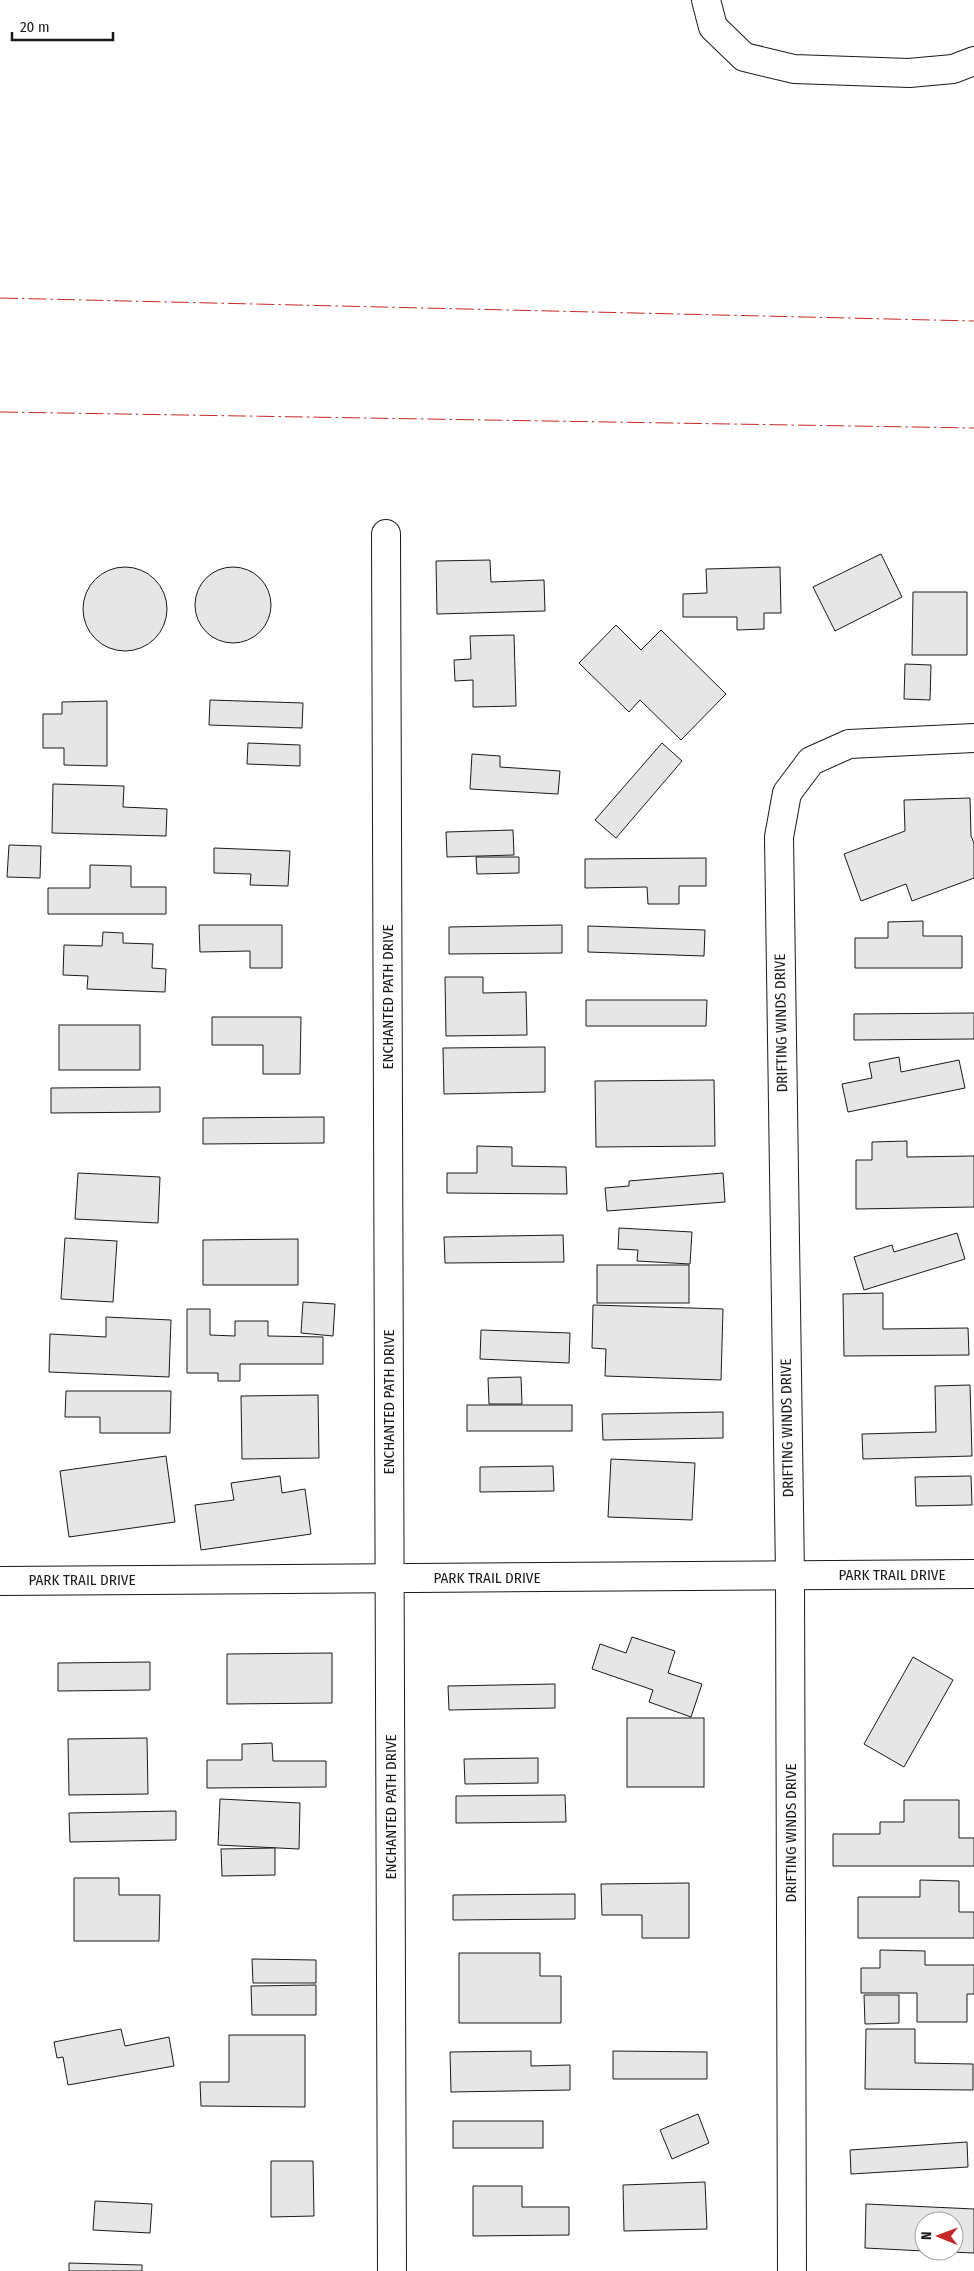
<svg xmlns="http://www.w3.org/2000/svg" width="974" height="2271" font-family="'Fira Sans Condensed',sans-serif">
<rect width="100%" height="100%" fill="#fff"/>
<!-- building -->
<g fill="#e6e6e6" stroke="#1a1a1a">
<polygon points="881,554 902,597 835,631 813,587"/>
<polygon points="490,560 491,582 544,580 545,611 437,614 436,561"/>
<circle cx="125" cy="609" r="42"/>
<polygon points="780,567 781,613 764,613 764,629 737,630 737,617 683,617 683,594 707,593 706,569"/>
<circle cx="233" cy="605" r="38"/>
<polygon points="913,592 967,592 967,655 912,655"/>
<polygon points="616,625 641,650 661,630 726,694 681,740 640,700 629,712 579,663"/>
<polygon points="514,635 516,706 473,707 473,680 455,681 454,660 471,659 470,636"/>
<polygon points="905,664 931,665 930,700 904,699"/>
<polygon points="210,700 303,703 302,728 209,725"/>
<polygon points="107,701 107,766 64,765 64,748 43,748 43,714 62,714 62,702"/>
<polygon points="248,743 300,745 300,766 247,764"/>
<polygon points="662,743 682,761 616,838 595,820"/>
<polygon points="472,754 500,756 500,767 560,771 558,794 470,789"/>
<polygon points="53,784 124,786 123,807 167,809 166,836 52,833"/>
<polygon points="970,798 971,836 974,843 974,878 912,901 906,884 861,901 844,854 905,831 904,800"/>
<polygon points="513,830 514,855 447,857 446,832"/>
<polygon points="9,845 41,846 40,878 7,877"/>
<polygon points="214,848 290,851 288,886 250,885 251,874 214,873"/>
<polygon points="476,857 519,857 519,873 477,874"/>
<polygon points="706,858 706,886 679,886 679,904 648,904 647,887 585,888 585,859"/>
<polygon points="90,865 131,866 131,887 166,887 166,914 48,914 48,888 90,888"/>
<polygon points="923,921 923,936 962,936 962,968 855,968 855,938 888,938 888,922"/>
<polygon points="199,925 282,925 282,968 250,968 250,951 200,952"/>
<polygon points="562,925 562,953 449,954 449,927"/>
<polygon points="588,926 705,930 704,956 588,952"/>
<polygon points="103,932 123,933 123,943 153,944 152,968 166,969 165,992 87,989 88,976 63,975 64,945 102,946"/>
<polygon points="445,977 483,977 483,993 526,992 527,1035 446,1036"/>
<polygon points="586,1000 707,1000 706,1026 586,1026"/>
<polygon points="974,1013 974,1039 854,1040 854,1014"/>
<polygon points="212,1017 301,1017 300,1074 263,1074 263,1045 212,1045"/>
<rect x="59" y="1025" width="81" height="45"/>
<polygon points="545,1047 545,1092 444,1094 443,1048"/>
<polygon points="899,1057 901,1072 959,1060 965,1088 848,1112 842,1084 872,1078 869,1063"/>
<polygon points="714,1080 715,1146 596,1147 595,1081"/>
<polygon points="160,1087 160,1112 51,1113 51,1088"/>
<polygon points="324,1117 324,1143 203,1144 203,1118"/>
<polygon points="907,1141 907,1157 974,1156 974,1207 856,1209 856,1160 872,1160 872,1142"/>
<polygon points="477,1146 512,1147 512,1166 566,1167 567,1194 447,1193 447,1173 477,1173"/>
<polygon points="78,1173 160,1177 158,1223 75,1219"/>
<polygon points="723,1173 725,1202 607,1211 605,1188 629,1186 629,1181"/>
<polygon points="619,1228 692,1232 690,1264 637,1261 638,1250 618,1249"/>
<polygon points="957,1233 965,1259 864,1290 854,1257 892,1245 894,1252"/>
<polygon points="563,1235 564,1262 445,1263 444,1237"/>
<polygon points="65,1238 117,1241 113,1302 61,1299"/>
<polygon points="298,1239 298,1285 203,1285 203,1240"/>
<rect x="597" y="1265" width="92" height="38"/>
<polygon points="883,1293 883,1329 968,1328 969,1355 844,1356 843,1294"/>
<polygon points="303,1302 335,1304 333,1336 301,1333"/>
<polygon points="593,1305 723,1309 721,1380 605,1376 606,1349 592,1348"/>
<polygon points="187,1309 210,1309 210,1335 235,1336 235,1321 268,1321 268,1336 323,1337 323,1364 240,1364 240,1381 218,1381 218,1373 187,1373"/>
<polygon points="106,1317 171,1320 169,1377 49,1372 50,1334 106,1337"/>
<polygon points="481,1330 570,1333 569,1363 480,1359"/>
<polygon points="521,1377 522,1404 489,1404 488,1378"/>
<polygon points="970,1385 972,1456 863,1459 862,1434 936,1432 935,1386"/>
<polygon points="66,1391 171,1391 170,1433 100,1433 100,1417 65,1417"/>
<polygon points="318,1395 319,1458 242,1459 241,1396"/>
<rect x="467" y="1405" width="105" height="26"/>
<polygon points="723,1412 723,1438 603,1440 602,1414"/>
<polygon points="166,1456 175,1522 69,1537 60,1471"/>
<polygon points="611,1459 695,1463 692,1520 608,1517"/>
<polygon points="553,1466 554,1491 480,1492 480,1467"/>
<polygon points="280,1476 282,1493 305,1489 311,1534 201,1550 195,1505 234,1500 231,1483"/>
<polygon points="971,1476 972,1505 916,1506 915,1477"/>
<polygon points="632,1637 675,1651 668,1673 702,1684 691,1717 649,1702 653,1690 592,1669 600,1644 626,1653"/>
<polygon points="332,1653 332,1703 227,1704 227,1654"/>
<polygon points="913,1657 953,1680 904,1767 864,1744"/>
<polygon points="150,1662 150,1690 58,1691 58,1663"/>
<polygon points="555,1684 555,1708 449,1710 448,1686"/>
<rect x="627" y="1718" width="77" height="69"/>
<polygon points="147,1738 148,1794 69,1795 68,1739"/>
<polygon points="272,1743 273,1761 326,1761 326,1787 207,1788 207,1760 242,1760 242,1744"/>
<polygon points="538,1758 538,1783 465,1784 464,1759"/>
<polygon points="565,1795 566,1822 456,1823 456,1796"/>
<polygon points="220,1799 300,1803 299,1849 218,1845"/>
<polygon points="904,1800 959,1800 959,1838 974,1838 974,1866 833,1866 833,1834 880,1834 880,1822 904,1822"/>
<polygon points="176,1811 176,1840 70,1842 69,1813"/>
<polygon points="275,1848 275,1875 222,1876 221,1849"/>
<polygon points="74,1878 119,1878 119,1895 160,1895 159,1941 74,1941"/>
<polygon points="920,1880 959,1881 959,1912 974,1912 974,1938 858,1938 858,1897 920,1897"/>
<polygon points="689,1883 689,1938 642,1938 642,1915 602,1915 601,1884"/>
<polygon points="575,1894 575,1919 453,1920 453,1895"/>
<polygon points="880,1950 925,1951 925,1965 974,1965 974,1994 967,1994 967,2022 917,2022 917,1993 861,1993 861,1968 880,1968"/>
<polygon points="459,1953 540,1953 540,1976 561,1976 561,2023 459,2023"/>
<polygon points="252,1959 316,1960 316,1983 253,1983"/>
<polygon points="316,1985 316,2015 252,2015 251,1986"/>
<polygon points="864,1995 899,1995 899,2023 865,2024"/>
<polygon points="121,2029 125,2046 169,2037 174,2066 68,2085 63,2057 57,2058 54,2042"/>
<polygon points="866,2029 915,2029 915,2063 973,2064 973,2090 865,2089"/>
<polygon points="229,2035 305,2035 305,2107 201,2106 200,2082 229,2082"/>
<polygon points="531,2051 531,2066 570,2065 570,2090 451,2092 450,2052"/>
<polygon points="613,2051 707,2052 707,2079 613,2079"/>
<polygon points="698,2114 709,2143 672,2159 660,2130"/>
<rect x="453" y="2121" width="90" height="27"/>
<polygon points="967,2142 968,2167 851,2174 850,2150"/>
<polygon points="271,2161 313,2161 314,2216 271,2217"/>
<polygon points="705,2182 707,2229 624,2231 623,2185"/>
<polygon points="473,2186 522,2186 522,2207 569,2207 569,2235 473,2236"/>
<polygon points="95,2201 152,2204 150,2233 93,2230"/>
<polygon points="866,2204 974,2209 974,2253 928,2251 954,2251 954,2221 924,2221 924,2251 865,2248"/>
<polygon points="69,2263 142,2265 142,2271 69,2271"/>
</g>
<g fill="none" stroke-linecap="round" stroke-linejoin="round">
<defs>
<g id="minor">
<polyline points="706,0 713,27 744,57 794,69 909,73 953,69 974,61"/>
<polyline points="386,534 392,2271"/>
<polyline points="0,1581 974,1574"/>
<polyline points="792,2271 790,1575 779,837 787,793 811,761 849,744 974,738"/>
</g>
</defs>
<!-- minor casing -->
<use href="#minor" stroke="#1a1a1a" stroke-width="30"/>
<!-- minor -->
<use href="#minor" stroke="#fff" stroke-width="28"/>
<!-- power -->
<g stroke="#c62828" stroke-width="1" stroke-dasharray="18 4 2.5 4" stroke-linecap="butt">
<polyline points="0,298 974,321"/>
<polyline points="0,412 974,428"/>
</g>
</g>
<g text-anchor="middle" stroke-width="4" stroke-linejoin="round" paint-order="stroke">
<!-- street labels -->
<g font-size="15" fill="#1a1a1a" stroke="#fff">
<text transform="translate(388 997) rotate(-90)" y="5">ENCHANTED PATH DRIVE</text>
<text transform="translate(781 1023) rotate(-91)" y="5">DRIFTING WINDS DRIVE</text>
<text transform="translate(389 1402) rotate(-90)" y="5">ENCHANTED PATH DRIVE</text>
<text transform="translate(787 1428) rotate(-91)" y="5">DRIFTING WINDS DRIVE</text>
<text x="892" y="1580">PARK TRAIL DRIVE</text>
<text x="487" y="1583">PARK TRAIL DRIVE</text>
<text x="82" y="1585">PARK TRAIL DRIVE</text>
<text transform="translate(391 1807) rotate(-90)" y="5">ENCHANTED PATH DRIVE</text>
<text transform="translate(791 1833) rotate(-90)" y="5">DRIFTING WINDS DRIVE</text>
</g>
</g>
<!-- north arrow -->
<g transform="translate(939 2236) rotate(271)"><circle r="24" fill="#ffffff" stroke="#a3a3a3"/>
<path d="M0-4L9 19L0 12L-9 19Z" fill="#c62828"/>
<text y="-8" font-size="14" font-weight="bold" text-anchor="middle" fill="#1a1a1a">N</text>
</g>
<!-- scale -->
<path d="M12 32v8h101v-8" fill="none" stroke="#1a1a1a" stroke-width="2.5"/>
<text x="20" y="32" font-size="15" fill="#1a1a1a" stroke="#ffffff" stroke-width="4" paint-order="stroke">20 m</text>
</svg>
